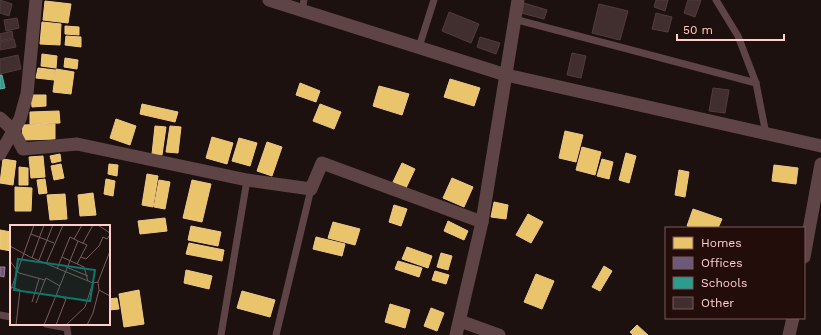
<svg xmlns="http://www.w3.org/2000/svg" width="821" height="335" font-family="'Work Sans',sans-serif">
<rect width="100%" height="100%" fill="#1d1110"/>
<!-- homes -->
<g fill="#e9c46a" stroke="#f0c788">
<polygon points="45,1 71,4 68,23 43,20"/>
<polygon points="42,22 61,24 60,45 40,44"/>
<polygon points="65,26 79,27 79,35 65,34"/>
<polygon points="66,36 81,37 81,47 65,45"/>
<polygon points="42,54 57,56 56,68 41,66"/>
<polygon points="65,58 78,60 77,69 64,67"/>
<polygon points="38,68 55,70 54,80 36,78"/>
<polygon points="56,69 74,72 71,94 53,92"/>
<polygon points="450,79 480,88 474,106 444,97"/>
<polygon points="300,83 320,91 316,102 296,95"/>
<polygon points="379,86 409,94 402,115 373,106"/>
<polygon points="31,95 46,95 46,106 32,107"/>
<polygon points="142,104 178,112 175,122 140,114"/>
<polygon points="320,104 341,112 334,129 313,121"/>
<polygon points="59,111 60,123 30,124 30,112"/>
<polygon points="116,119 136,126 130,145 110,138"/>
<polygon points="55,124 55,139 23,140 22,125"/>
<polygon points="155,126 166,127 162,155 152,154"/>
<polygon points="170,126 181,127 178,153 166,152"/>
<polygon points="565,131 583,135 576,162 559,158"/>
<polygon points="212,137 233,143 227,164 206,158"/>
<polygon points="239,138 257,143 250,166 232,161"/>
<polygon points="267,142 282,147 272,176 257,171"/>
<polygon points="582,147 601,152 595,175 576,170"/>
<polygon points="626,153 636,156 629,183 619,180"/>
<polygon points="60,154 61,161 52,163 50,156"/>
<polygon points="43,156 45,177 31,178 29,157"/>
<polygon points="3,159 16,161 13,185 0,183"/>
<polygon points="602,159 613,162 609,179 597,176"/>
<polygon points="402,163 415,169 406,188 393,182"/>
<polygon points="61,164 64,178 54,180 51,166"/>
<polygon points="109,164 118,165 117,176 108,174"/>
<polygon points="774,165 798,168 796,184 772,181"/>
<polygon points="19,167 28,168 28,185 19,185"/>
<polygon points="679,170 689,172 685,197 675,195"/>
<polygon points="147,174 158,176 153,207 142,205"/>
<polygon points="452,178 473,187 464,207 443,198"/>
<polygon points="45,179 47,193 39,194 37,180"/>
<polygon points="106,179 115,181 113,196 104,194"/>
<polygon points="159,180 170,182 165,209 154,207"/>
<polygon points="192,180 211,184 202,222 183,218"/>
<polygon points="15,187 32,188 31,211 15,211"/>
<polygon points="93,193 96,215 80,216 78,195"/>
<polygon points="65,194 67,219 50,220 47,195"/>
<polygon points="494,202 508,205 506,219 491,217"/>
<polygon points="394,205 407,209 401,226 389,222"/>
<polygon points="693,209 722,219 718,228 694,228 687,226"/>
<polygon points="528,214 543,222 531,243 516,235"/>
<polygon points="165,218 167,231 140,234 138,221"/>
<polygon points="448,221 468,231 464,240 444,231"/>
<polygon points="333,222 360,229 355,245 328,238"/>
<polygon points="191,226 221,232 218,246 188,240"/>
<polygon points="0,230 11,232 11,251 0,249"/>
<polygon points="316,237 345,244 342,256 313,249"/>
<polygon points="189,243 224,250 222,261 186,254"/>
<polygon points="407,247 432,256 428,268 402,259"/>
<polygon points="441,253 452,256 448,270 437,267"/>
<polygon points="398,261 422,268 419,277 395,269"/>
<polygon points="604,266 612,271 600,291 592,287"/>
<polygon points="186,270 212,276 209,289 184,283"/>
<polygon points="435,271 449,275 446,284 432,280"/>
<polygon points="536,274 554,281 542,309 524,302"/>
<polygon points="139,290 144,324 124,327 119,294"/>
<polygon points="242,291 275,300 270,317 237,308"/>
<polygon points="117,298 119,309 109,310 109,299"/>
<polygon points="390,304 410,310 405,328 385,322"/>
<polygon points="431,308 444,313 437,331 424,326"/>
<polygon points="637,325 648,335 633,335 630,332"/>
</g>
<!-- offices -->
<polygon fill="#6d597a" stroke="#997c93" points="0,267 5,267 4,277 0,276"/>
<!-- schools -->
<polygon fill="#2a9d8f" stroke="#6aaca2" points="0,75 2,75 5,88 0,89"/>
<!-- building -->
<g fill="#402f2e" stroke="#523c39">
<polygon points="0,0 12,4 9,16 0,13"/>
<polygon points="656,0 668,0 665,11 654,7"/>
<polygon points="688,0 701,0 695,17 684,13"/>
<polygon points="524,3 547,10 544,19 521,13"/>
<polygon points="599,4 628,11 620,40 592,33"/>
<polygon points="449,12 479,24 471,43 442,31"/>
<polygon points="656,13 672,17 668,32 652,29"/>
<polygon points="17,18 19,28 6,31 4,20"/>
<polygon points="12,31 13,38 0,41 0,34"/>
<polygon points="480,37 500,43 496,54 477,47"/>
<polygon points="14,39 16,47 0,50 0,42"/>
<polygon points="572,53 586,56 581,78 567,75"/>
<polygon points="18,55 21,69 0,74 0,59"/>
<polygon points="713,88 729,90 725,113 709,111"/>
</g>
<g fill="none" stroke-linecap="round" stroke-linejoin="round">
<!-- service -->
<g stroke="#5f4445" stroke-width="7">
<polyline points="716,0 738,36 756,83 766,134"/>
<polyline points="302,10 304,0"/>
<polyline points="514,19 756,83"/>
<polyline points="419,47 434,0"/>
<polyline points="0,315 11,317"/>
<polyline points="46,324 67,328 68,335"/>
<polyline points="221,335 247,180"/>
<polyline points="276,335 311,189"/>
</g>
<!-- minor -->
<g stroke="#5f4445" stroke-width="13">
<polyline points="269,0 506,75 821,146"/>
<polyline points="0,118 13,130 23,149 77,144 247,180 311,189 322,163 482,222"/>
<polyline points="0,154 20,119 27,94 36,0"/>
<polyline points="804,257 821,164"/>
<polyline points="460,321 499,335"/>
<polyline points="456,335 482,222 518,0"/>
<polyline points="789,335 793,318"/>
</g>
</g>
<!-- overview -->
<g transform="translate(10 225)">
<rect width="100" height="100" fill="#1d1110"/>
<path fill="none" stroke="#775d5c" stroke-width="1" d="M88,0L100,8M21,9L44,18M73,18L83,0M0,21L20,32L83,58M52,32L74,42L78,56M71,32L76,34L89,21L93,12L97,14L100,10M22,33L34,0M29,35L43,0M0,36L9,48L35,55L36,53L50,61M36,39L53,0M67,39L77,20L68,16M56,42L78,51M47,44L60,12L64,14M88,57L89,65L100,71M1,62L10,65L6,100M0,67L24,0M22,77L29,54M26,78L35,55M34,100L68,16L64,14L72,0M46,100L56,74L47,70M56,100L75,82L83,58L88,57L100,26M77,100L83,88L89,65"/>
<path fill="#0f766e" fill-opacity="0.15" stroke="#0f766e" stroke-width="2" d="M8,34L85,45L80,76L4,65Z"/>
<rect width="100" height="100" fill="none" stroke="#ffcfcd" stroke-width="2"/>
</g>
<!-- legend -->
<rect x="665" y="227" width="140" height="92" fill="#220d0b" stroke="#7a5b59"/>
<rect x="673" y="237" width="20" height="12" fill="#e9c46a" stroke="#7a5b59"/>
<text x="701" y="247" font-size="12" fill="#ffcfcd">Homes</text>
<rect x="673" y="257" width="20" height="12" fill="#6d597a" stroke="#7a5b59"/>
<text x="701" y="267" font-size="12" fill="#ffcfcd">Offices</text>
<rect x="673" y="277" width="20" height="12" fill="#2a9d8f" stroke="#7a5b59"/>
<text x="701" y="287" font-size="12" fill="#ffcfcd">Schools</text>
<rect x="673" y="297" width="20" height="12" fill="#402f2e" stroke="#7a5b59"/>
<text x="701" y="307" font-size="12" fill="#ffcfcd">Other</text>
<!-- scale -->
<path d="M677 34v6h107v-6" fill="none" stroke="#ffcfcd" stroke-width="2"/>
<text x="683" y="34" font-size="12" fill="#ffcfcd" stroke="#220d0b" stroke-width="3" paint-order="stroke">50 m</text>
</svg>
